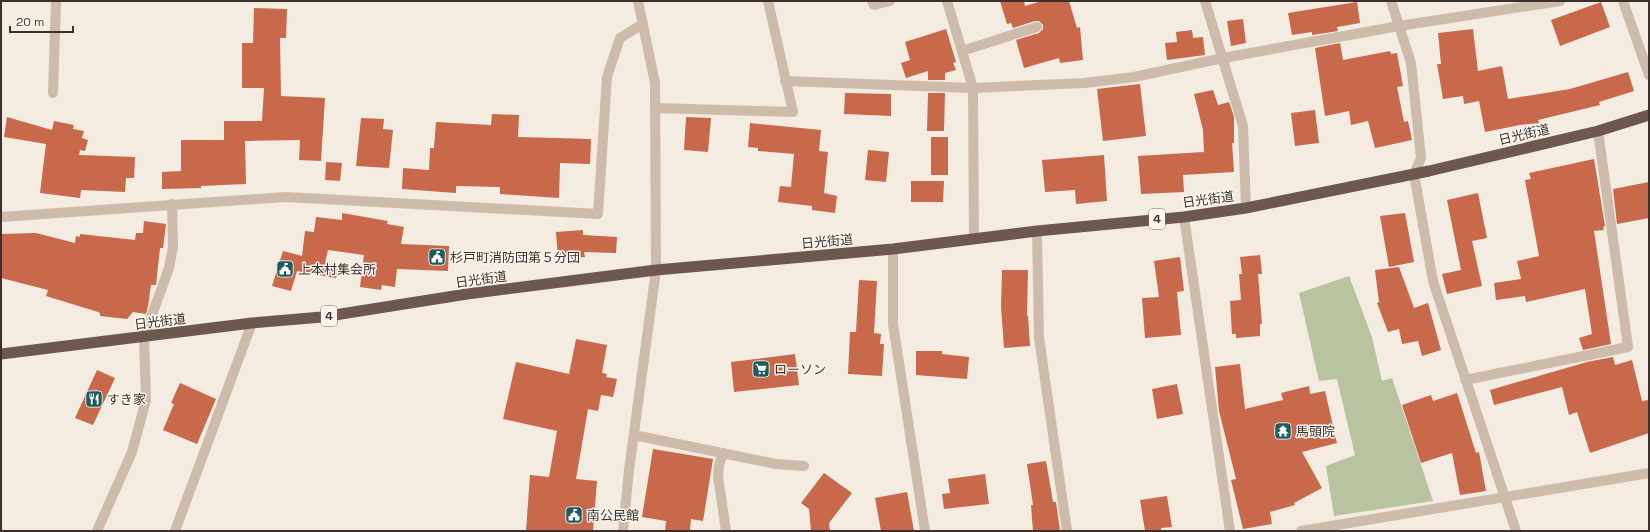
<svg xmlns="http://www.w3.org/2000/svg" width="1650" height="532" font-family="'Space Grotesk','Noto Sans JP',sans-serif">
<rect width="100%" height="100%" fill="#f4ebe1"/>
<!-- green -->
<polygon fill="#b8c4a0" points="1349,276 1372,337 1382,381 1392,378 1433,501 1334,516 1326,466 1355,455 1337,379 1319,381 1299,293"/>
<!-- building -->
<g fill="#c8694b">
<polygon points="1000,1 1024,1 1025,6 1042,1 1069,1 1077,28 1080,27 1083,60 1060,63 1059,58 1024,68 1016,40 1039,33 1043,29 1043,25 1039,21 1035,21 1013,28 1011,23 1007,24"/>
<polygon points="1357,2 1360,23 1337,27 1338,31 1312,35 1312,32 1292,35 1288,13"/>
<polygon points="1601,2 1610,27 1560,46 1551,20"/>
<polygon points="254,8 287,9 286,38 280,38 281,96 325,98 321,161 299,160 300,140 245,141 246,184 201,186 201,188 162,189 162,172 181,171 181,140 224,140 224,121 262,121 264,88 242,88 242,43 253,43"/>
<polygon points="1243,19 1246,43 1231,46 1227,21"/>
<polygon points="946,29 956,62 953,63 956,70 945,73 945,80 928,80 928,71 906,78 901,63 910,60 905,42"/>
<polygon points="1473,29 1478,71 1502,66 1508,99 1570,89 1628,72 1634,91 1599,102 1600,105 1538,120 1539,123 1520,125 1485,132 1479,101 1464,104 1463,96 1443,99 1437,64 1441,64 1438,33"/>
<polygon points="1192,30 1193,38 1203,37 1205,55 1167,60 1165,43 1177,42 1176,32"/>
<polygon points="1340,43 1343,60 1390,51 1391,54 1397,53 1403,86 1397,87 1404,122 1408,121 1412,140 1375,148 1368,121 1351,125 1349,111 1325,116 1315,48"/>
<polygon points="1140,84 1146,136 1103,141 1097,89"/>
<polygon points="1213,90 1218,105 1229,102 1234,117 1234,143 1232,143 1234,172 1183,175 1184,192 1141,194 1138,156 1204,152 1203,130 1194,94"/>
<polygon points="845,93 891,94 891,116 844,114"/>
<polygon points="928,93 945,93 944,131 927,131"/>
<polygon points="1315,110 1319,143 1295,146 1291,113"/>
<polygon points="492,114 519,115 518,137 591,139 590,164 560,163 559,198 500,194 500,187 456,186 456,193 402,189 403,168 429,170 430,148 434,148 436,122 491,125"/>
<polygon points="7,117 52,130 54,121 74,125 73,129 84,131 82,138 88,140 85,151 80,150 79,155 135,157 134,178 126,178 125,192 81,190 80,198 40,193 46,144 4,137"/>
<polygon points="686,117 711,118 708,152 684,150"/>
<polygon points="361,118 384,119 383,129 393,130 389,168 356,166"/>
<polygon points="750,123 821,130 819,151 828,152 824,193 837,196 835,213 812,210 812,206 778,202 780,186 791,187 794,154 758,151 758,148 748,147"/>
<rect x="931" y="137" width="17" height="38"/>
<polygon points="868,150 889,152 886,182 865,180"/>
<polygon points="1104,155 1107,201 1076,204 1075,190 1045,192 1042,160"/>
<polygon points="1594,159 1605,226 1603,227 1604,230 1594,231 1611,344 1583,350 1579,338 1592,334 1585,289 1526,302 1525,296 1496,300 1494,283 1521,279 1517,261 1539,256 1525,180 1531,179 1529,173"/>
<polygon points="326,162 342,163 340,181 325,180"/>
<polygon points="911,181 944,181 943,202 911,202"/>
<polygon points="1649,182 1649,218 1617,224 1613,189"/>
<polygon points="1478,193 1487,238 1472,241 1482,286 1447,294 1442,274 1461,270 1447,200"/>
<polygon points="342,213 388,221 387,224 404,227 401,244 449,246 448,271 397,269 395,287 382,285 381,290 360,287 364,255 328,250 325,263 339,267 336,278 297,271 291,291 272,286 283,251 302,256 305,231 314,232 316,217 342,220"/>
<polygon points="1405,213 1414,262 1389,267 1380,216"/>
<polygon points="144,221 166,224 163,248 160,248 156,285 151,285 148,306 146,314 133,312 127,319 100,316 100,313 98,312 46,296 48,290 1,278 1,234 36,233 75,243 76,236 80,237 80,234 135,240 136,233 143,233"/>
<polygon points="583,230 583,235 617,237 616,253 584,252 585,257 558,259 556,232"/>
<polygon points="1260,255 1262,274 1258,274 1262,324 1260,324 1260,336 1236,338 1236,334 1232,334 1230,301 1241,300 1239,274 1242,274 1240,257"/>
<polygon points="1180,257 1184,291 1177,292 1181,335 1145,338 1142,298 1159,297 1154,261"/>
<polygon points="1399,267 1414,308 1428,303 1441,350 1422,356 1418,341 1402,344 1399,329 1388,332 1377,303 1379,302 1375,270"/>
<polygon points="1002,270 1028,270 1027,316 1028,316 1030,346 1004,348 1001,307"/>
<polygon points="859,280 877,281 874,333 881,334 880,344 884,344 882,376 848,374 850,332 856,332"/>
<polygon points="576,339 607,345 602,373 607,374 606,377 617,379 613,397 601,395 598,411 588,409 576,479 597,481 593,531 526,531 530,475 549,477 557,431 503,419 516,362 569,374"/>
<polygon points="916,351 942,351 942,354 969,357 967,379 916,375"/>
<polygon points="795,354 799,385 734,392 731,362"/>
<polygon points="1613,357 1615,365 1632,360 1642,401 1649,400 1649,433 1590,453 1577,412 1569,415 1562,387 1494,405 1490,390 1587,362"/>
<polygon points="1240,364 1245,409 1283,400 1281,393 1309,386 1310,394 1325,391 1337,443 1302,452 1322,488 1294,503 1295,505 1270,512 1272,524 1243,529 1231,480 1236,479 1219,411 1215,367"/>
<polygon points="97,370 115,378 93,425 75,418"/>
<polygon points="180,383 216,399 197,444 163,430 174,404 171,403"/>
<polygon points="1177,384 1183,414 1157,419 1152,389"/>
<polygon points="1457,393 1476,453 1479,452 1486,491 1460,495 1452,453 1421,463 1402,405 1431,395 1433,401"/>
<polygon points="653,449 713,459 703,521 691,519 690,531 665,531 666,521 642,517"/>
<polygon points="1046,461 1053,502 1056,502 1060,531 1033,531 1031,505 1033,505 1027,464"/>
<polygon points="824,473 852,493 829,523 830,531 811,531 809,509 801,503"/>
<polygon points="985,474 989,504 944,509 942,494 950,493 948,479"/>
<polygon points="907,492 914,531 881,531 875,498"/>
<polygon points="1167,496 1172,527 1161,528 1161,531 1145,531 1140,500"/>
</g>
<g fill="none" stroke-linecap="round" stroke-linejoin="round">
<!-- minor -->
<g stroke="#cdbbac" stroke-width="10">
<polyline points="872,1 874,5 890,1"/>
<polyline points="947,1 973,88 974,239"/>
<polyline points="1205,1 1243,126 1246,208"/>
<polyline points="1391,1 1411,63 1421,158 1414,174 1433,281 1516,531"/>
<polyline points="1623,1 1649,75"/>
<polyline points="962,51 1037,27"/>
<polyline points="785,81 973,88 1084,83 1134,77 1223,58 1399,26 1560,1"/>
<polyline points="53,93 56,1"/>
<polyline points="656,108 793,112 768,1"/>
<polyline points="1184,217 1230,531"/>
<polyline points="1037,231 1039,338 1067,531"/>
<polyline points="893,249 893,324 925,531"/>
<polyline points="1465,380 1628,347 1598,131"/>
<polyline points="634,435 776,464 804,466"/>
<polyline points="723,453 719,465 718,476 726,531"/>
<polyline points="97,531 132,452 146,400 144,337 169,268 173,247 172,204"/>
<polyline points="175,531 252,323"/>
<polyline points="1301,531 1649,473"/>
</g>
<!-- tertiary -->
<g stroke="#cdbbac" stroke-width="10">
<polyline points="1,217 286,197 598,214 607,77 620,38 643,24"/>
<polyline points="623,531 629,470 656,270 655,83 638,1"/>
</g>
<!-- trunk -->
<polyline stroke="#6c584f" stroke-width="11" points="1,354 252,323 322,317 467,294 656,270 893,249 1037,231 1184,217 1246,208 1429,171 1598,131 1649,115"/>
</g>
<!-- icons -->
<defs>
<symbol id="civic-square" viewBox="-11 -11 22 22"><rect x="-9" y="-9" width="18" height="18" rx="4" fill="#1f5a5e" stroke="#fbf5ee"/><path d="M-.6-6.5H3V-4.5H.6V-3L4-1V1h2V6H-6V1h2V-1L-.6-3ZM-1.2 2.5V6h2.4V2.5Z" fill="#fff"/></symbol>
<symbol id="supermarket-square" viewBox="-11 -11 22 22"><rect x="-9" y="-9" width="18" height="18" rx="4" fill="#1f5a5e" stroke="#fbf5ee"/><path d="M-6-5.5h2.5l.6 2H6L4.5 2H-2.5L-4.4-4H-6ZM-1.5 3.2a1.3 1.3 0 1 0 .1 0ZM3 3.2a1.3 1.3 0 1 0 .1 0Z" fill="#fff"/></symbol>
<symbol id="restaurant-square" viewBox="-11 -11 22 22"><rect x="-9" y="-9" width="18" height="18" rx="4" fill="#1f5a5e" stroke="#fbf5ee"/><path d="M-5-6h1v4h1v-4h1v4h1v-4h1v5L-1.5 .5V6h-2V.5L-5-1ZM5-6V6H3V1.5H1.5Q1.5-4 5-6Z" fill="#fff"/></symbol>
<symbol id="temple-square" viewBox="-11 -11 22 22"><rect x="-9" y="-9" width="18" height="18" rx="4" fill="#1f5a5e" stroke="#fbf5ee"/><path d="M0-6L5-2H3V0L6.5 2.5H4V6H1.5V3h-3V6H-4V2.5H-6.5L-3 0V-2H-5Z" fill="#fff"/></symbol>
</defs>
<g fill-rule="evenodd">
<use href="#civic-square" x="427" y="247" width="20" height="20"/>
<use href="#civic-square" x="275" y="259" width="20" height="20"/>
<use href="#supermarket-square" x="751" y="359" width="20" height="20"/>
<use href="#restaurant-square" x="84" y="389" width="20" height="20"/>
<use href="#temple-square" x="1273" y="421" width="20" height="20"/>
<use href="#civic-square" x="564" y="505" width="20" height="20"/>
</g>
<g text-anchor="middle" stroke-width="3" stroke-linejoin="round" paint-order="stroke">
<!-- shield labels -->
<g fill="#fbf5ee" stroke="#756b66" stroke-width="1">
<rect x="1149" y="209" width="16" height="20" rx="3"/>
<rect x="321" y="306" width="16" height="20" rx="3"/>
</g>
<g font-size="12" font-weight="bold" fill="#3b302b">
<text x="1157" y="223">4</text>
<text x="329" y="320">4</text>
</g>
<!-- street labels -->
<g font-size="13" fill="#3b302b" stroke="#fbf5ee">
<text transform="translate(1524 134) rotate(-13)" y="5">日光街道</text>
<text transform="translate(1208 199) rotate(-8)" y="5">日光街道</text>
<text transform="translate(827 241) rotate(-5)" y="5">日光街道</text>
<text transform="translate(481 279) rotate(-8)" y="5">日光街道</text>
<text transform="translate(160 321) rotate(-7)" y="5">日光街道</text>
</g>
<!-- poi labels -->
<g font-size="13" fill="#3b302b" stroke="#fbf5ee" text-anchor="start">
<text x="450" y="262">杉戸町消防団第５分団</text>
<text x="298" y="274">上本村集会所</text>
<text x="774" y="374">ローソン</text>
<text x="107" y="404">すき家</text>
<text x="1296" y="436">馬頭院</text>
<text x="587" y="520">南公民館</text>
</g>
</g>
<!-- border -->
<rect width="1650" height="532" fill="none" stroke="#3b302b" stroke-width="4"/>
<!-- scale -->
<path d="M10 26v6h63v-6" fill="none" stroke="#3b302b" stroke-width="2"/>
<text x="16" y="26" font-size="12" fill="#3b302b" stroke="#fbf5ee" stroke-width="3" paint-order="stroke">20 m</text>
</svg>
